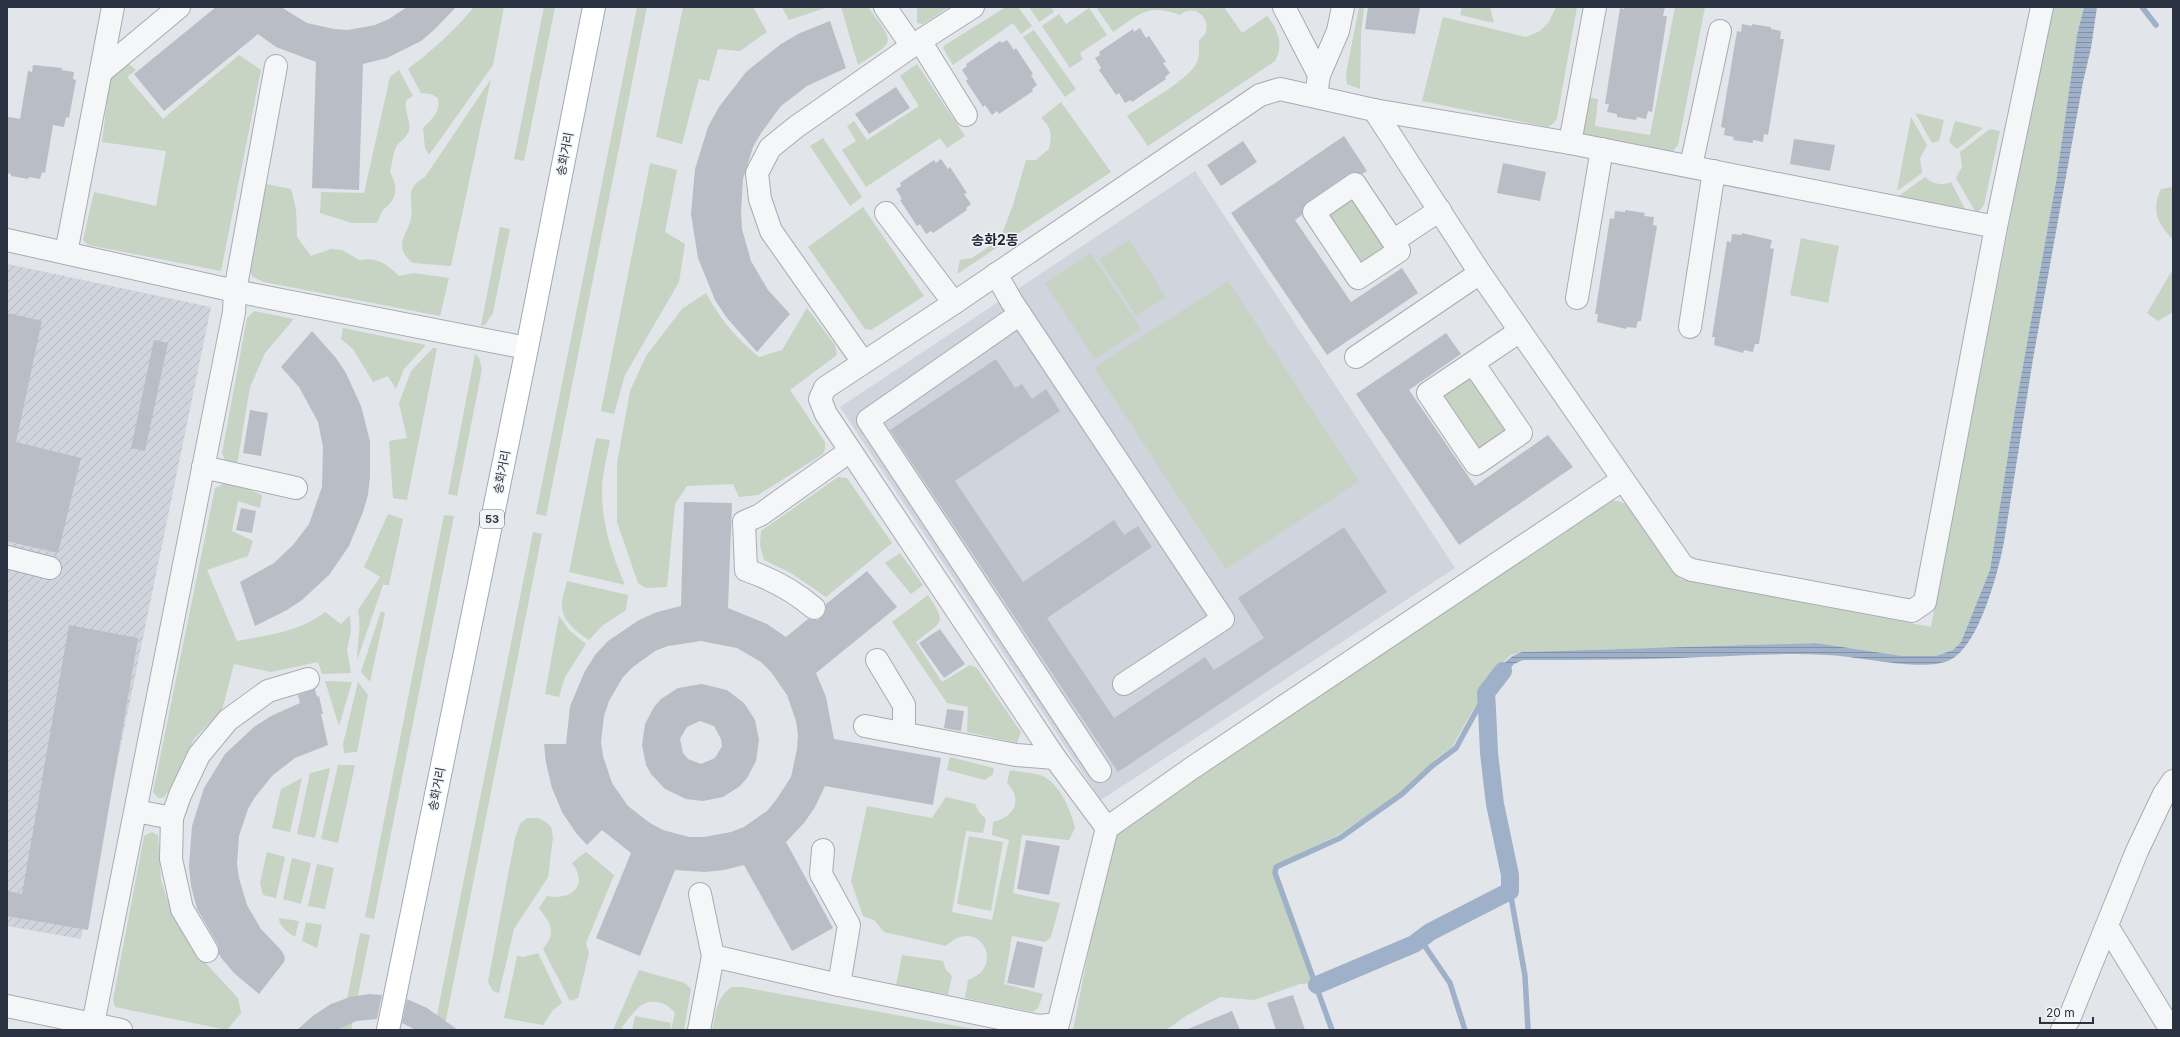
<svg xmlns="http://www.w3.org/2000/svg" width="2180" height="1037" font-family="Inter,'Noto Sans KR',sans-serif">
<defs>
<pattern id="industrial-furrows" width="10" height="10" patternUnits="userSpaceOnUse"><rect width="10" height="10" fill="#d0d4dc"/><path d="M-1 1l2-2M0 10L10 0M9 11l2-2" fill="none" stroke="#b3b6be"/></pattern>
<pattern id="water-rules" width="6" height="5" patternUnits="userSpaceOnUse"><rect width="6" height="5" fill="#9fb1c8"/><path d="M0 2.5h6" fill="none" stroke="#8291a4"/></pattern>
</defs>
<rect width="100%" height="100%" fill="#e2e5ea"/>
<!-- built -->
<polygon fill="#d0d4dc" points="1195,171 1455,568 1101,800 840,407"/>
<!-- industrial -->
<polygon fill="url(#industrial-furrows)" points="7,264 211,307 81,939 7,926"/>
<!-- green -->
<g fill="#c7d3c3">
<path d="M474,7H504L493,65L429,155L425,148L423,128C432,119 441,112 438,98L431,94L421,93L408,69C433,50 454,31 474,7Z"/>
<polygon points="544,7 555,7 524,161 514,159"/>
<polygon points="637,7 647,7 546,516 536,514"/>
<polygon points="683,7 753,7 767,32 740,51 718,49 709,81 699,79 682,144 656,137"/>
<polygon points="782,7 828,7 789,20"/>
<path d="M841,7H868C895,44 897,40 858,65Z"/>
<polygon points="917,7 949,7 923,24 917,23"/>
<polygon points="1006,7 1018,7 1032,26 1021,34 1013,23 953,65 943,48 945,45"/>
<polygon points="1029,7 1051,7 1054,12 1039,22"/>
<path d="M1096,7H1224L1242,33L1267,16C1278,29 1284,46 1275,61L1148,146L1127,116C1144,104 1190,79 1197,62C1200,55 1199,47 1199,40C1218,27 1198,0 1180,15C1147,3 1140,14 1113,32Z"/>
<polygon points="1359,7 1364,7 1361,33 1360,89 1347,84 1346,74"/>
<polygon points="1462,7 1490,7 1494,23 1460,15"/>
<polygon points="1556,7 1577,7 1557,118 1554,123 1548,127 1422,101 1443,17 1526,37 1540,31 1549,22"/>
<polygon points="1675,7 1705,7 1678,145 1672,152 1583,135 1586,97 1598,99 1595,126 1650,135"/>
<path d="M2051,7H2084L2077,35L2056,182L2015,410L1990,570L1961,642L1953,650L1936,656H1902L1816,643L1522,652L1511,655L1505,660L1479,699L1452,747L1437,758L1400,793L1367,816L1338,835L1273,867V874L1313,983L1300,984L1254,1000L1220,997L1186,1016L1166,1030H1073L1111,837L1114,833L1605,502C1614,500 1620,500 1628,506L1680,579L1931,627Z"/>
<polygon points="1089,8 1107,35 1080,53 1083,59 1070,68 1042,26 1059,14 1066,24"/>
<polygon points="1034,30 1076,89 1065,97 1023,37"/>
<polygon points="239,55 261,70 221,271 88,245 83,240 94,192 156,206 166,151 102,142 110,78 129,64 136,70 127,77 163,119"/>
<polygon points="917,64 965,136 947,148 940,138 866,187 842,150 856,141 847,126 854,121 867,140 919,106 900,76"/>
<path d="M399,70L413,96L406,100C404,112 411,121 409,130C407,137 402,140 397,145C393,151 392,165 390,172C395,182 399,192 391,202C388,206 384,208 382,212C379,216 380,220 376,223H352L320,213L321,192L364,193L390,77Z"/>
<path d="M491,79L451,266L413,263C391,246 408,235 411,218C414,198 403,190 425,177Z"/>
<path d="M1061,102L1111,172L957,274L960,260L972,258L1000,239L1013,205L1026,160H1036L1049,149C1052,136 1052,127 1041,118Z"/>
<polygon points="1915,113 1944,120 1939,141 1932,143"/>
<polygon points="1911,117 1927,145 1920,158 1922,173 1897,191"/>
<polygon points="1955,121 1983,128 1957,149 1949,142"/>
<polygon points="1990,129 2000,131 1984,205 1979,211 1975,211 1956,178 1962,167 1960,152"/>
<polygon points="823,138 862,197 850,206 810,146"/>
<polygon points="650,163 677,170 665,232 685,244 679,282 625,375 614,414 601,411"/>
<path d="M1925,177C1932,184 1942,186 1951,182L1966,211L1899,196Z"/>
<path d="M266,184L291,189L296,209L297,237L311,256L331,249L342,250L359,260C378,257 386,264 399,276L413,273L449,278L440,316L264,282L253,277L250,273Z"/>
<path d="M2173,187V240C2157,222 2151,211 2161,189Z"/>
<polygon points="1352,193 1391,249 1360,269 1326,218 1329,206"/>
<polygon points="863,207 924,296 871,330 865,329 808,247"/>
<polygon points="500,227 510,229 493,313 485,325 481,326"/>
<polygon points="1801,238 1839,246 1828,303 1790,295"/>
<polygon points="1129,240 1166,297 1136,316 1099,259"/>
<polygon points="1091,253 1141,329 1095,359 1045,283"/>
<polygon points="2173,269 2173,312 2158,321 2147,313"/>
<polygon points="1228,281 1359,481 1226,569 1094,368"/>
<path d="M706,293C720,319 736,338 759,357L782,350L807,308L835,345L837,355L790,390L825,442V449L823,454L758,495L739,497L733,484L687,486L675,504L667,587L646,588L638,583L617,522V463L630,391L646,356L682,309Z"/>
<polygon points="254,311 294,319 265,353 250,387 237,465 225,460 222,453 247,318"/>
<polygon points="343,328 426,345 404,369 396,389 388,376 373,382 353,349 341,339"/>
<polygon points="433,348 437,348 407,500 393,498 389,441 407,438 399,403 411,371"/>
<polygon points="475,354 479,358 482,369 457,496 448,494"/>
<polygon points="1470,376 1506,431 1482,449 1477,449 1443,399 1442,393"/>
<path d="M596,438L610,440C607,457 602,475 602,492C602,525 612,555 625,585L569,572Z"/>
<polygon points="838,477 847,478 892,543 826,597 791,573 764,560 760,545 761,531"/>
<path d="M229,481L262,495L260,508L238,501L232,531L253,541L248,556L207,570L237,641C268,635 300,632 325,612L341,624L350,615L351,632L347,649L351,673L322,674L318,662L271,672L234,664L222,710L194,739L168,792L163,798H158L153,792L215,488Z"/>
<path d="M388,514L403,519L389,585H383L357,660C357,644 362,626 358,610L380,577L364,567Z"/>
<polygon points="444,515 454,516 374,919 365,917"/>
<polygon points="533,532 542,534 444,1030 434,1030"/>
<polygon points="900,553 923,585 911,594 885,563"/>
<path d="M567,581L628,595L626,610L602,626L589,640C578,633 562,621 562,606C561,598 566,588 567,581Z"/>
<path d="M928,595C949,626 940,621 916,642L942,682L970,665L977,668L1021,732L1017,743L967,732L968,707L947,703L892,622Z"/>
<polygon points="381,611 385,613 370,682 361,672"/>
<polygon points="559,616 570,631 586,644 565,677 559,697 545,694"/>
<polygon points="325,681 352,682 339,726"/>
<polygon points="358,682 368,695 357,752 344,753 343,744"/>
<polygon points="950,757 994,768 993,774 985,780 947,770"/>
<polygon points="338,765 355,765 338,843 321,839"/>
<polygon points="330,768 315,838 297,834 310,773"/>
<path d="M1010,770C1019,772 1040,773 1046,778C1061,787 1072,813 1075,828L1069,840L1022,835L1013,893L1060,903L1051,937L1045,942L1012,936L1004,984L1043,994L1038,1008L1033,1012L965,998L968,980C1007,967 979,914 946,946L884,932L874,920L863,916L851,881L867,806L932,818L946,797L975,804L979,812L986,819L983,833L966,831L952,912L992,920L1009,840L992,835L993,822C1015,817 1023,800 1007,783Z"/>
<polygon points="302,778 290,832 272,828 281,789"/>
<polygon points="527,818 538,818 546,822 551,827 553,837 548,877 514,929 499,993 493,991 488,982 515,838 520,824"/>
<polygon points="152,832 158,835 161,880 167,899 198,955 238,998 241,1013 227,1030 115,1007 113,1000 144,836"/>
<polygon points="969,836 1003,842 991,911 957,904"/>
<polygon points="267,852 285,857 276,898 263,895 260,883"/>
<path d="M586,852L614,875L586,943L589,953L578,998L570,1001L543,949C557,932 551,924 539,908L547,896C570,901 590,886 572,863Z"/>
<polygon points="292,858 311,863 301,904 283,899"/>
<polygon points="317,864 334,868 325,909 308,906"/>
<path d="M279,918L299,921L295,937C288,933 279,926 279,918Z"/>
<polygon points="306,922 322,925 317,948 302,941"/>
<polygon points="360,933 370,935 351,1030 341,1030"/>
<polygon points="538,953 562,1003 553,1010 543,1025 504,1018 517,956 524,957"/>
<polygon points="902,955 943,961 946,970 952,976 948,995 896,985"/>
<path d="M639,970L685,983L691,989L684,1030H671L675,1013C670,1007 665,1003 657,1002C640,999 632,1015 622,1027L623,1030H613Z"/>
<path d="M732,987H742L979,1030H712C716,1013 716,997 732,987Z"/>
<polygon points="635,1016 671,1023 670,1030 632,1030"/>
</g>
<!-- water -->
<path fill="url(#water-rules)" d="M2084,7H2097L2091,48L2083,82L2033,359L2004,542C1998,573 1979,646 1950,660C1928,671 1874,660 1849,657C1800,651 1750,656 1701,657C1642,660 1583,660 1523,660L1514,664L1491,692L1485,690C1496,674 1503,658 1522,652L1816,643L1902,656H1936L1953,650L1961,642L1990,570L2015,410L2056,182L2077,35Z"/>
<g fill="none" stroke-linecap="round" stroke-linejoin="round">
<!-- stream -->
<g stroke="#9fb1c8" stroke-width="5.5">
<polyline points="2142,7 2156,25"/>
<polyline points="1510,891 1525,976 1528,1030"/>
<polyline points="1420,939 1450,983 1465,1030"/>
<polyline points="1332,1030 1275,873 1276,867 1340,838 1402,794 1432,766 1456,748 1486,693"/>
</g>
<!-- canal -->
<polyline stroke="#9fb1c8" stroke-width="18" points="1317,985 1414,944 1430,932 1510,891 1510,875 1495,804 1489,753 1487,709 1486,693 1503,671"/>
</g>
<!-- building -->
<g fill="#b9bec6" fill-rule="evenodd">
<polygon points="216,7 281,7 307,23 334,29 348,30 375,25 389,19 407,7 456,7 435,29 421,41 387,58 363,64 359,190 312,188 316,62 276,47 258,34 164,111 134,74"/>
<polygon points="1368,7 1420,7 1415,34 1365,29"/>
<polygon points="1625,7 1665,7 1663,16 1667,16 1652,112 1648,111 1646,119 1637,117 1636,120 1617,117 1617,114 1607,112 1609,104 1605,104 1620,8 1624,9"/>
<polygon points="830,21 846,68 807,86 781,106 761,133 753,147 743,179 741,212 742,229 751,261 768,290 790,314 757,352 727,318 715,300 698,258 691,214 695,169 708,127 719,107 746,72 781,44 800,33"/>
<polygon points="1742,24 1752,26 1752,24 1771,27 1771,29 1781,31 1780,39 1784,39 1768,135 1764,134 1763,142 1753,140 1753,143 1733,140 1734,137 1724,135 1725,128 1721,127 1737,31 1741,32"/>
<polygon points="1140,28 1146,38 1149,36 1166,62 1163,63 1170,73 1165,77 1166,79 1132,102 1131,100 1125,103 1119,93 1116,95 1099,70 1101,68 1095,58 1100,55 1099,52 1133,29 1134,32"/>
<polygon points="1007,40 1014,50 1016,48 1033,74 1031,75 1037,85 1032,89 1033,91 999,114 997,111 992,115 985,105 983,107 966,81 968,79 962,70 967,66 966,64 1000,41 1002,43"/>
<polygon points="33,65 62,68 62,70 74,72 73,79 76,80 69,118 66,117 64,127 53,125 45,173 42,172 40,179 29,177 28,179 11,176 11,174 7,173 8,117 20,119 28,71 32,72"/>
<polygon points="896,87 910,108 869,134 855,114"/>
<polygon points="1344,136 1367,171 1362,174 1354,172 1348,174 1307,202 1303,207 1302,215 1295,220 1351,302 1402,268 1418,293 1327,355 1231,213"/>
<polygon points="1794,139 1835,145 1830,171 1790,164"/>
<polygon points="1243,141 1257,162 1221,186 1207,165"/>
<polygon points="941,159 948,169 950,167 967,193 964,194 971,204 966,208 967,210 933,233 931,231 926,234 920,224 917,226 900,200 902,199 896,189 901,186 900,183 934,160 936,163"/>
<polygon points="1503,163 1546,172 1540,201 1497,193"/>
<polygon points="1625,210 1645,213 1644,216 1654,217 1653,225 1657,226 1641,321 1638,321 1636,328 1627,327 1626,329 1597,322 1598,314 1595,314 1610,218 1614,219 1615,211 1625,212"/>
<polygon points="1742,233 1772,240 1770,248 1774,249 1759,344 1755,344 1753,352 1744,350 1743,353 1714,345 1715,337 1712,337 1727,241 1731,242 1732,234 1742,235"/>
<polygon points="7,313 42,321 16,442 81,458 58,553 7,541"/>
<polygon points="312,331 336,358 346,373 361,406 370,441 370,477 368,495 363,512 349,546 329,575 302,600 287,610 255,626 240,582 274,563 293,545 309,524 322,487 323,447 318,422 299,387 281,367"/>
<polygon points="1446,333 1461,354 1409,390 1475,486 1548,435 1573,467 1459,545 1356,394"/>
<polygon points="154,340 168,343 145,451 131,448"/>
<polygon points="996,359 1015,388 1022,384 1032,399 1046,389 1060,411 955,481 1023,582 1114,520 1124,535 1138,526 1152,547 1047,618 1114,718 1205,657 1214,670 1264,638 1238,598 1344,527 1387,592 1118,772 890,430"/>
<polygon points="250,410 268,413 261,456 243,453"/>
<path d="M684,502L732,503L728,608L767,624L786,637L808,619L818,620L823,616L826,610V604L867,571L897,607L816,673L826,697L834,739L941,758L933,805L825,786L815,807L804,823L786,842L833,928L792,951L744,865L724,870L705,872L675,870L640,956L596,938L631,853L602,830L587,845L576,833L562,812L552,788L546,763L544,744H566L570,706L585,671L595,655L608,641L639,620L657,612L681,606ZM701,641L737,648L761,662L771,672L787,695L796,721L798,735L797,749L791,777L776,800L767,811L744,827L731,832L704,837H689L663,830L650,823L628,806L612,783L603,756L601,742L604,716L609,701L623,677L633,667L655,651L668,646Z"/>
<polygon points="241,508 256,511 252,533 236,530"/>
<polygon points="69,625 138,638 88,930 7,916 7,891 22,894"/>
<polygon points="940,629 965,664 944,678 919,643"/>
<path d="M702,684L727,690L744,703L755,720L759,740L756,761L747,778L740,786L723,797L703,801L686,799L665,789L651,774L646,765L642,745L645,724L654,707L661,699L678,688ZM700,721L714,726L721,739L722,746L715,758L701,764L688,759L683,753L680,739L687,727Z"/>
<polygon points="315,689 317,697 319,696 323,714 321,714 328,745 295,758 273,775 255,797 248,809 239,836 237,864 239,878 247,905 261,929 281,950 285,957 284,962 259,994 235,974 222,959 219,954 218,945 197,909 191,886 189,866 192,826 204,788 225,754 254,727 271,716 300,703 298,695"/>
<polygon points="947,709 964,711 961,731 944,728"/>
<polygon points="1026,840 1060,846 1049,895 1017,889"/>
<polygon points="1017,941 1043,947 1034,988 1007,983"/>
<polygon points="369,994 382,995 377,1019 356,1021 337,1030 297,1030 314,1015 331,1004 350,997"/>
<polygon points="1293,995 1305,1030 1276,1030 1267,1003"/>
<polygon points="407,999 427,1008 458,1030 416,1030 402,1023"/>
<polygon points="1232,1011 1240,1030 1188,1030 1188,1029"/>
</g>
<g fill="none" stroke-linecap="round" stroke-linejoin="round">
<defs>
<g id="minor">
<polyline points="885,7 912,46"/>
<polyline points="1284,7 1319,75 1316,96"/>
<polyline points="920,41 966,115"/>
<polyline points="101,72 179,7"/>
<polyline points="1319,75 1338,31 1343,7"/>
<polyline points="1374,110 1570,143 1996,227"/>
<polyline points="1570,143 1595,7"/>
<polyline points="1691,166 1720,31"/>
<polyline points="886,213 954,303"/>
<polyline points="7,240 235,291 527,348"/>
<polyline points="1393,241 1355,184 1314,212 1358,278 1399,251 1393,241 1440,210"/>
<polyline points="66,253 113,7"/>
<polyline points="996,274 1012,302 1223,619 1124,684"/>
<polyline points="1577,298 1602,149"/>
<polyline points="1020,314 868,420 1100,771"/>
<polyline points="1690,327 1714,171"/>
<polyline points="1356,357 1480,273"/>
<polyline points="863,362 771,231 760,199 757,173 770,148 796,127 912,46 973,7"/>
<polyline points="1473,363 1521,433 1476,464 1428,393 1520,331"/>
<polyline points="203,467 296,488"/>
<polyline points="7,557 50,568"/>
<path d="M814,608C793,590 772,579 746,570L744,522L760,515L850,451"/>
<polyline points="877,660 904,705 904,733"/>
<polyline points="865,726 1016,755 1055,758"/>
<polyline points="136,811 172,818"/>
<polyline points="1107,828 1055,758 826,414 820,399 825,388 954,303 1260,95 1280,89 1374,110 1480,273 1683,566 1692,570 1912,611 1925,602 1996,227 2042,7"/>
<polyline points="823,850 821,874 849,925 839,985"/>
<polyline points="700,894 713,956"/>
<polyline points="2107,926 2171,1030"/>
<polyline points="207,951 182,909 171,859 172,818 180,795 199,755 228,720 268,691 308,679"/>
<polyline points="7,1006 121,1030"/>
<polyline points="93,1024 234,312 235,291 276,66"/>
<polyline points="699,1030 713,956 839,985 1039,1026 1058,1024 1107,828 1192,768 1622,480"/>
<polyline points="2062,1030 2069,1019 2137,851 2164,794 2173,781"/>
</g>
<polyline id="major" points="388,1030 527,348 594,7"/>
</defs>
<!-- minor casing -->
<use href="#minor" stroke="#a7acb4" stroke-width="24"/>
<!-- major casing -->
<use href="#major" stroke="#a2a9b5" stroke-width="24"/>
<!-- minor -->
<use href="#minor" stroke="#f5f6f8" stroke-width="22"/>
<!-- major -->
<use href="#major" stroke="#fff" stroke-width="22"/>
</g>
<g text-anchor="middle" stroke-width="3" stroke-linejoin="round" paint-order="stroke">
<!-- shield labels -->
<rect fill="#f2f4f7" stroke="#676c78" stroke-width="1" x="480" y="510" width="24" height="18" rx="3"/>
<g font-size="11" font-weight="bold" fill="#2b3241">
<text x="492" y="523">53</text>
</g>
<!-- street labels -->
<g font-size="12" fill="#2b3241" stroke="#f2f4f7">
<text transform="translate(565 154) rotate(-79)" y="4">송화거리</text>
<text transform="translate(502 472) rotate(-79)" y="4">송화거리</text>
<text transform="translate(437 789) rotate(-79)" y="4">송화거리</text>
</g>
<!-- quarter labels -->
<g font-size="14" font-weight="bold" fill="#1d2332" stroke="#f2f4f7">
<text x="995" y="245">송화2동</text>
</g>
</g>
<!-- border -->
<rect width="2180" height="1037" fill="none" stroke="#2b3241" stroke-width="16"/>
<!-- scale -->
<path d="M2040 1017v6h53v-6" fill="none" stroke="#2b3241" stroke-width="2"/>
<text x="2046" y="1017" font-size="12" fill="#2b3241" stroke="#f2f4f7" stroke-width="3" paint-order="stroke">20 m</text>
</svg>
